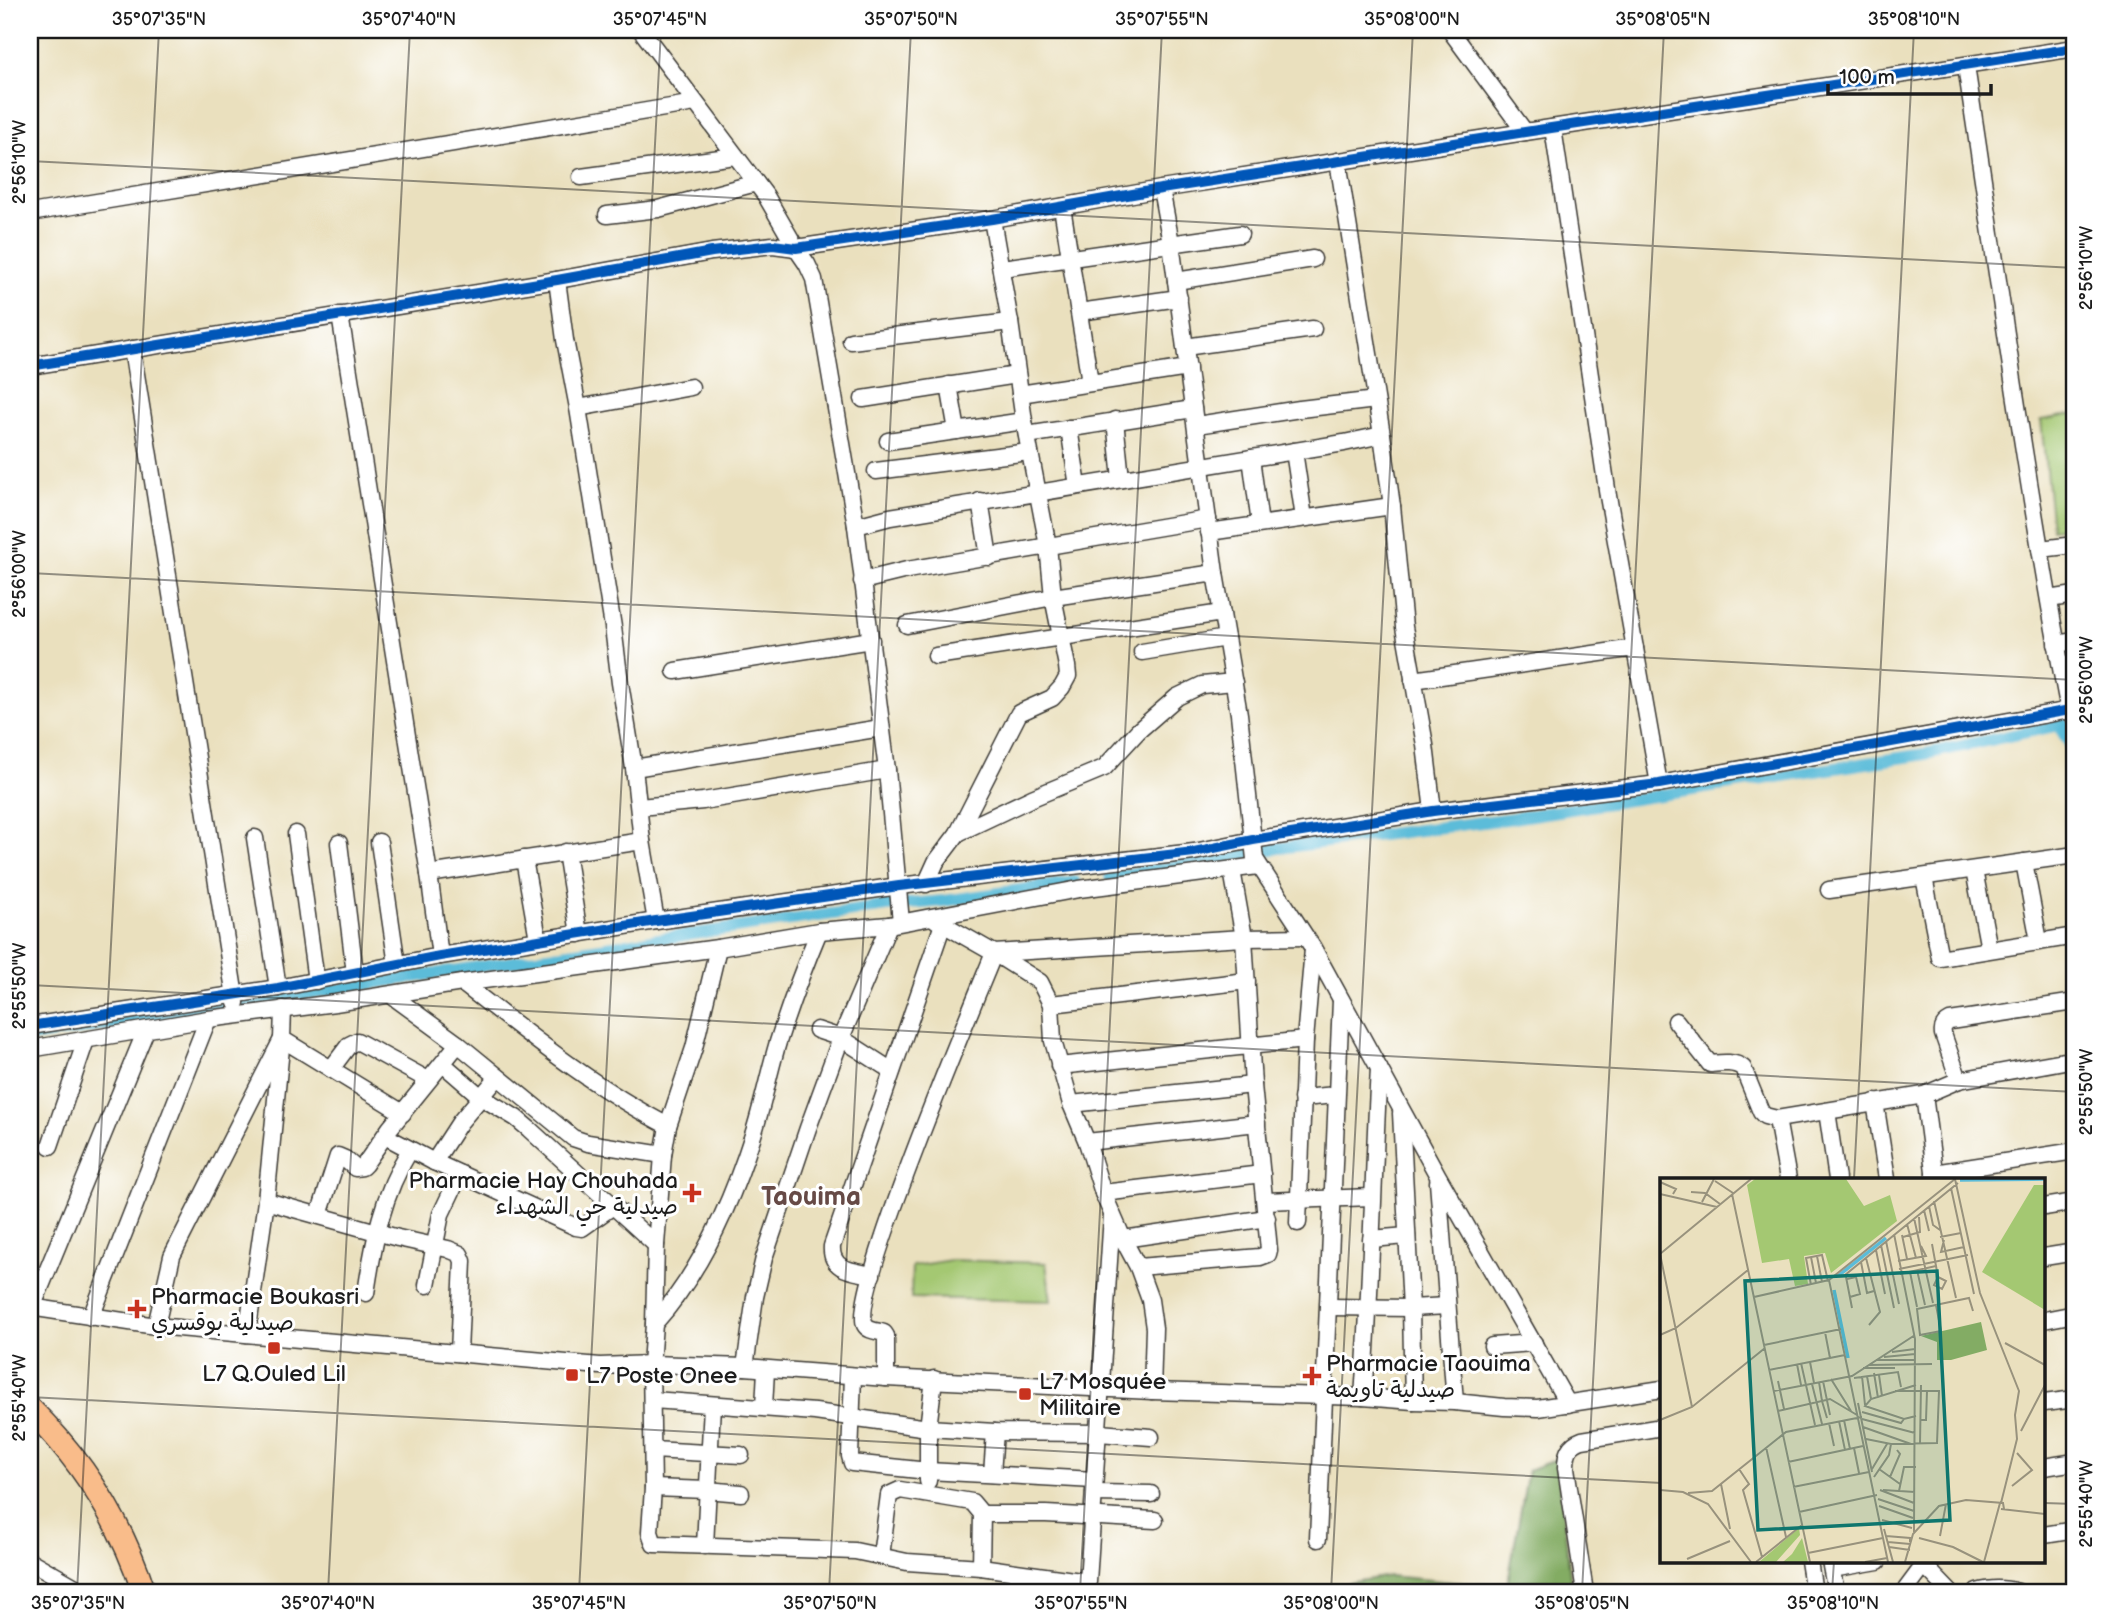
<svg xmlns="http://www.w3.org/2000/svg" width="2105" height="1622" font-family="'Balsamiq Sans','Playpen Sans Arabic',sans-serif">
<rect width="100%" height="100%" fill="#fff"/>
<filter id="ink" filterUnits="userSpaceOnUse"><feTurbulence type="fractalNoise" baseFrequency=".0143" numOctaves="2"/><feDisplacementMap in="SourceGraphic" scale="14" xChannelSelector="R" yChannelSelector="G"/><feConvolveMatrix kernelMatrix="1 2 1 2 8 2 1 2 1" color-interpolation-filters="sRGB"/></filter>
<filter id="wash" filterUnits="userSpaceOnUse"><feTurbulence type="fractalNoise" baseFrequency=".00686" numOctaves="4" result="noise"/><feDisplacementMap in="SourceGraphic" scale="28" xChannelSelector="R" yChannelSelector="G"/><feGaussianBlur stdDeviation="1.57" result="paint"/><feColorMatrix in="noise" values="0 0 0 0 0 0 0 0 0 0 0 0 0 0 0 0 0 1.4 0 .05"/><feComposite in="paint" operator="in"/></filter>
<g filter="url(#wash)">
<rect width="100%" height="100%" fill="#eae0be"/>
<!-- green -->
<g fill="#a4c872" stroke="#607247" stroke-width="2">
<polygon points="2075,414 2075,526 2052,529 2041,420"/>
<polygon points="951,1260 1046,1263 1051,1301 911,1298 912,1266"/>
</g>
<!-- forest -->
<polygon fill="#83ac64" stroke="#506440" stroke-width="2" points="1557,1459 1572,1592 1347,1592 1347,1583 1389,1576 1507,1587 1528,1470"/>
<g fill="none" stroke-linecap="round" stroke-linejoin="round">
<!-- canal -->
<g stroke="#5bbcd9" stroke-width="12">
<polyline points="1110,877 1278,848 1506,819 1925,754 2064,724 2066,731"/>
<polyline points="30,1037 652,940 887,906 944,901 1075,882"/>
</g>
<!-- river -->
<polyline stroke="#5bbcd9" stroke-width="19" points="2066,731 2075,745"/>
</g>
</g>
<g filter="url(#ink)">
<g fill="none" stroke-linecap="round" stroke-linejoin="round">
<defs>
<g id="minor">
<polyline points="641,30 766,196 796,248 807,264 814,279 856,526 887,770 901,922"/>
<polyline points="1450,30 1525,132"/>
<path d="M1966,66C1998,277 2027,490 2067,700L2070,710L2075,718"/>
<polyline points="1553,128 1608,496 1659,784"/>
<polyline points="1338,161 1382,435 1392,506 1404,627 1425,745 1433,811"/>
<polyline points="581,177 735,156"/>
<polyline points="1161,189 1171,243 1215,573 1239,714 1255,859 1313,948 1438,1176 1568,1404"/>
<polyline points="1062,207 1090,382"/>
<polyline points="30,213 695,103"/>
<polyline points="607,215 658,209 756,183"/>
<polyline points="992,219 1010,322 1024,421 1048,546 1053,597 1215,573"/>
<polyline points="1002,268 1240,234"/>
<polyline points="557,280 565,340 578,408 613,627 620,683 634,768 642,841 656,921"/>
<polyline points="1176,281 1313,259"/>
<polyline points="1079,312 1179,298"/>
<polyline points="340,315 429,874 440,956"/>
<polyline points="851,341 1010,322"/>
<polyline points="1185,347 1313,329"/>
<polyline points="132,349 236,1003"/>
<polyline points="30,366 557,280 712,252 773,245 796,248 992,219 1161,189 1525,132 2075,48"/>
<polyline points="949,385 957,431"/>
<polyline points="1020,394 1188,368"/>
<polyline points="863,399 1017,375"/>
<polyline points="578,408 691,387"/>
<polyline points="1115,420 1121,479"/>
<polyline points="1197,425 1300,409 1376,400"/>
<polyline points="1069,428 1078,486"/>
<polyline points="1027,435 1193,409"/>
<polyline points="888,441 1024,421"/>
<polyline points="1294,451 1304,518"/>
<polyline points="1251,458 1260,524"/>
<polyline points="876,471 1029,452"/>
<polyline points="980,501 989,557"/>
<polyline points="856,526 890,517 1344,443 1382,435"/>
<polyline points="1209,532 1392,506"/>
<polyline points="2040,549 2075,545"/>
<polyline points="862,581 907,570 1208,519"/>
<polyline points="2049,599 2075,595"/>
<polyline points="907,625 1053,597 1067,666 1068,676 1062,687 1052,698 1019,713 958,833 936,862 926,884"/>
<polyline points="2056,644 2075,641"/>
<polyline points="1142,652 1226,638"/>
<polyline points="936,656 1222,613"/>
<polyline points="675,671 871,640"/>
<polyline points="1413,680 1635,648"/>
<polyline points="634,768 881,728"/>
<polyline points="639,807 703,801 887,770"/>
<polyline points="958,833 1032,798 1104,768 1138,731 1177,697 1202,685 1234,682"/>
<polyline points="296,834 316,981"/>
<polyline points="255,838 278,988"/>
<polyline points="379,842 397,965"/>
<polyline points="339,843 355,973"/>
<polyline points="566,852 579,934"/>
<polyline points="524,859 538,939"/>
<polyline points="2024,862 2039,941"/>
<polyline points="1974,870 1989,949"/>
<polyline points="429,874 642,841"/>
<polyline points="1924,877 1940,958 2075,936"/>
<polyline points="1829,890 2075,855"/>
<polyline points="936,920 994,953 1244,938 1304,937"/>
<polyline points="718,948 694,1048 668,1126 663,1155 656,1245 654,1324 651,1364 653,1488 650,1532 654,1544 855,1551 907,1562 981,1567 1088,1582 1112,1215"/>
<path d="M462,983C528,1034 594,1088 668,1126"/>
<polyline points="391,995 458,1044 573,1138 588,1143 663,1155"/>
<polyline points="1051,1004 1247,981"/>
<polyline points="283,1009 282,1039 403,1113"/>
<path d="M1676,1021L1710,1064C1721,1063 1734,1061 1743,1068L1761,1112L1765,1116L1777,1119L1924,1095L1959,1080L2075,1059"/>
<polyline points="30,1026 278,988 440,956 656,921 899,886 1194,852 1253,840 1433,811 1659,784 2070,710"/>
<polyline points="817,1030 841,1038 892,1071"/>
<polyline points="30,1049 208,1019 335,1003 462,983 718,948 819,931 889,925 1079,889 1258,866"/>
<polyline points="443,1064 481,1097 516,1118 529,1129 656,1245"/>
<polyline points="1059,1066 1305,1040"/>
<polyline points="331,1069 349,1045 357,1041 428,1080"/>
<path d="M1959,1080L1943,1034C1942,1027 1944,1024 1950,1021L2075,1002"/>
<polyline points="1924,1095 1935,1179"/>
<polyline points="1302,1098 1336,1095"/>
<polyline points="1875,1102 1887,1179"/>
<polyline points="1071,1104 1253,1085"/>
<polyline points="1827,1111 1837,1179"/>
<polyline points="1401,1113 1411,1308 1413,1401"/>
<polyline points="1777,1119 1788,1179"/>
<polyline points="385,1136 434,1162 576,1227 582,1228 613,1206"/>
<polyline points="1087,1142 1257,1123"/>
<polyline points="50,1146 86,1040"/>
<polyline points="434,1162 460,1122 498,1077"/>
<polyline points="1934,1173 2075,1151"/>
<polyline points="1438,1182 1455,1402"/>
<polyline points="1103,1193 1262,1174"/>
<polyline points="266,1201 398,1238 448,1249 460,1254 463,1261 459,1353"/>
<polyline points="1265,1201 1372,1197"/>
<polyline points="2044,1207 2075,1202"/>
<polyline points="319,1215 338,1156 345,1159 355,1168 362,1167 365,1164 390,1128 458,1044"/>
<polyline points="1298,1223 1305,1040 1313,949"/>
<polyline points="1123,1239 1267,1218"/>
<polyline points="1371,1239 1407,1236"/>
<polyline points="2044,1257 2075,1252"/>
<polyline points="1138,1267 1260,1257 1268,1254 1269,1250 1253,1085 1244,938 1232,870"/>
<path d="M872,1275C854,1271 830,1271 832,1246L943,924"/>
<polyline points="427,1285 441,1214 460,1174"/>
<path d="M366,1293C374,1241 382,1195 410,1150"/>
<polyline points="30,1307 156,1326 600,1366 651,1364 745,1367 886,1378 1152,1391 1363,1397 1413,1401 1455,1402 1504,1407 1538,1408 1662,1389"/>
<polyline points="1329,1307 1411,1308 1447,1306"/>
<polyline points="32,1308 146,1030"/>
<polyline points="91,1317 208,1019"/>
<polyline points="2044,1320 2075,1314"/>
<path d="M654,1324C701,1272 732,1201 753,1135C763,1104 769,1072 778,1042C790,1004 804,967 819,931"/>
<polyline points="156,1326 172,1256 282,1039"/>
<polyline points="247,1334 266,1201 281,1048"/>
<polyline points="1492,1346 1534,1343"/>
<polyline points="745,1367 755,1297 764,1258 808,1128 841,1038 889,925"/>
<polyline points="853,1376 850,1456 852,1463 928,1471 1094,1480"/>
<path d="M886,1378V1336L884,1333C878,1331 868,1331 865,1325C850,1295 975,1000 994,953L1040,982L1051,1004L1053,1041L1071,1104L1087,1142L1103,1193L1123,1239L1138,1267L1150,1300L1154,1328L1152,1391"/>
<path d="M1363,1397C1371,1287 1373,1178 1379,1068"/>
<polyline points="653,1400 815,1412 928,1428 995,1432 1099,1433 1151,1437"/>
<polyline points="2044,1403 2075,1399"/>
<polyline points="764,1407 766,1370"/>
<polyline points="653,1450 741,1455"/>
<polyline points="2044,1467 2075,1462"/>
<polyline points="992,1474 995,1432"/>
<polyline points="928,1481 928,1428 934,1379"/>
<polyline points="653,1488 707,1490 741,1493"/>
<polyline points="1094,1493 1151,1494"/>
<polyline points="982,1514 1046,1514 1155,1520"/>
<polyline points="2044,1535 2075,1530"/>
<polyline points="1318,1539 1341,1000"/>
<polyline points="705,1546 712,1405"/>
<polyline points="881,1556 889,1495 900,1490 972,1502 982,1514 981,1567"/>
<polyline points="30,1561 84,1592"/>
<polyline points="1809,1561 1814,1592"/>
<polyline points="1830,1561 1836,1592"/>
<polyline points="1925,1566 1950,1592"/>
<polyline points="1832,1569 1878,1561"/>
<path d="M1585,1592L1566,1468C1566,1454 1568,1445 1582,1440L1662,1427"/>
<polyline points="1904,1592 1927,1561"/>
<path d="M1977,1592C1992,1588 2003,1588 2018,1592"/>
</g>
<path id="highway" d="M30,1409C83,1461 121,1522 144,1592"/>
</defs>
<!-- minor casing -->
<use href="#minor" stroke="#3b3934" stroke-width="19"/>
<!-- highway casing -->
<use href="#highway" stroke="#3b3934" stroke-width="26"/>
<!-- minor -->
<use href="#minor" stroke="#fff" stroke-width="16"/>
<!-- highway -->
<use href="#highway" stroke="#f9bc8a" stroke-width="23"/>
<defs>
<g id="cycleway">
<polyline points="30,366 557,280 712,252 773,245 796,248 992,219 1161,189 1525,132 2075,48"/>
<polyline points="30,1026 278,988 440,956 656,921 899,886 1194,852 1253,840 1433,811 1659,784 2070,710"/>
</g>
</defs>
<!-- cycleway casing -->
<use href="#cycleway" stroke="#fff" stroke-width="15"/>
<!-- cycleway -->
<use href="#cycleway" stroke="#0057b8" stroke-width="10"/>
</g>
</g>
<!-- ticks -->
<path fill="none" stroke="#1c1c1c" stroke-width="2" stroke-opacity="0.45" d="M30,161L2075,268M30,573L2075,680M30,985L2075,1092M1854,1179L1914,30M30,1397L1662,1483M2044,1503L2075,1504M77,1592L159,30M328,1592L410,30M579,1592L661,30M829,1592L911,30M1080,1592L1162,30M1331,1592L1413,30M1582,1592L1664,30M1832,1592L1834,1561"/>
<!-- markers -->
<g fill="#c8321e" stroke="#fff" stroke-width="2.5">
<path d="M688.5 1182.5h7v7h7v7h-7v7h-7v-7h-7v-7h7z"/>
<path d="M133.5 1298.5h7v7h7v7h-7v7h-7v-7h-7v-7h7z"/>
<rect x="267" y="1341" width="14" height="14" rx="3.5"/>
<rect x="565" y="1368" width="14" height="14" rx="3.5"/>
<path d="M1308.5 1365.5h7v7h7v7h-7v7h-7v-7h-7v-7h7z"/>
<rect x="1018" y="1387" width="14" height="14" rx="3.5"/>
</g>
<g text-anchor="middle" stroke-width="6" stroke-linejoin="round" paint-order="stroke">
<!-- poi labels -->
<g font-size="23" fill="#1c1c1c" stroke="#fff" text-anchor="start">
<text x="678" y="1188" text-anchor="end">Pharmacie Hay Chouhada<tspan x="678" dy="26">صيدلية حي الشهداء</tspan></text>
<text x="151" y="1304">Pharmacie Boukasri<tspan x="151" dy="26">صيدلية بوقسري</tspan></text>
<text x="1326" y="1371">Pharmacie Taouima<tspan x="1326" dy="26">صيدلية تاويمة</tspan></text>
<text x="274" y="1381" text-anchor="middle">L7 Q.Ouled Lil</text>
<text x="586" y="1383">L7 Poste Onee</text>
<text x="1039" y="1389">L7 Mosquée<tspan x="1039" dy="26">Militaire</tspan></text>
</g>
<!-- quarter labels -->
<g font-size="26" font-weight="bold" fill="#664a46" stroke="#fff">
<text x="811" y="1205">Taouima</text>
</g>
</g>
<!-- overview -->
<g transform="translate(1660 1178)">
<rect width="385" height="385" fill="#eae0be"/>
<path d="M95,1H186L204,28L230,17L237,43L171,95L165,75L144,78L148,106L135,108L129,81L102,85L87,7ZM374,7H385V132L322,94ZM139,350L140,357L116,384H99ZM142,360L148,384H123L132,376Z" fill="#a4c872"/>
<path d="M321,144L327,172L291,182H277V164L261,158Z" fill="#83ac64"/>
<path fill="none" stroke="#5bbcd9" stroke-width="3.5" d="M300,2L385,1M178,98L226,60M174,112L188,180"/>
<path fill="none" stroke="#98927d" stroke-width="2" d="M295,1L320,115L359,213L355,237L357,261L341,325M55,3L73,15M0,4L16,11L13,16M291,10L314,116M31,14L45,15L60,26M0,16L57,29M72,16L150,384M274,23L296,120M42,24L54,1M269,28L273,47L280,52M264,32L269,53M254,40L273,125M247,46L256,80M234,56L255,161L254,354M242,57L247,81M243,59L260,54L259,39M280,59L301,55M284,62L281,74L304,69M226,63L239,126M272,66L278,99L274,107L282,111L286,103L278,99M221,67L234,130M216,72L225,116M0,76L32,229M0,76L91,1M157,78L162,104M151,79L156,105M206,80L220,134L209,147M238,83L266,78L261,68M201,84L207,115L214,113M239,91L308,77M257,92L265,127M250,94L257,129M240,96L276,88M185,97L298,5M186,99L192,130M187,101L196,99L200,116L190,119M169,102L228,384M151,107L146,80L162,77L168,103M94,119L169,102L295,1M276,127L281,153L260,157L257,131L285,125L309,120L313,133M165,154L170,180M0,157L16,150L88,92M345,165L385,187M104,167L181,151M232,174L255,171M224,179L255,176M216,182H255M150,184L154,205M141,185L155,247M137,186L141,207M209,187L272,186M203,190H235M109,192L185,177M214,195L218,220M219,197L222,218M202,198L205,227M207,198L211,221M194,200L238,194L241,209M171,201L191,233M118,203L124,231M163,203L170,237M152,206L162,246M256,207L211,221L205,228L244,241L256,238M114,213L192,198L255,157M198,225L212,294M118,233L162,223L159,204M202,234L241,245L244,241M167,240L162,223L170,221L197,237M202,241L255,255M0,242L32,229L105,170M184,242L190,271M260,242H266L267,213M179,243L185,272M169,245L174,268M203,249L251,266M361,253L385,207M206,261L231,266L277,265L279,213H235M260,266L261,207M106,269L126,359M194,270L199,295M128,284L203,268M79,291L89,306L83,312L102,379M212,291L227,266M219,291L240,306M214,299L229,277L231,266M230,299L240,276L237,272M61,306L70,351M352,308L372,292L357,275M133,309L209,294M0,312L23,314L48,326L91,384M220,312L254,325M223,312L255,314M239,313L244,289H256M28,315L52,313L126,254L202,239M218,321L254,333M219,328L253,340M341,331L385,336M139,334L217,317M222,342L252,350M224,351L233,384M226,358L250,360V364M280,358L286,326M259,360L293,369L323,384M228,364L250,366M229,369L250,372M148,375L223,360M27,381L70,363M96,384L142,347M205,384L227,380M245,384L253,356L279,328L306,322L343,325L344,331M324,384L340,325"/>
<path fill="#0f766e" fill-opacity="0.15" stroke="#0f766e" stroke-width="3.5" d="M277,93L290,342L98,352L85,103Z"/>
<rect width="385" height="385" fill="none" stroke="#1c1c1c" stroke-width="3.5"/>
</g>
<!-- margin -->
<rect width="2105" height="1622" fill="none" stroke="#fff" stroke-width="77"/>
<!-- scale -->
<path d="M1828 84v10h163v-10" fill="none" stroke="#1c1c1c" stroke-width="3.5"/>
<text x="1839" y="84" font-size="21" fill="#1c1c1c" stroke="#ffffff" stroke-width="5" paint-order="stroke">100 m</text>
<rect x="38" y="38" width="2028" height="1546" fill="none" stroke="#1c1c1c" stroke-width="2.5"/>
<g font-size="18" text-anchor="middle" fill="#1c1c1c">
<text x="159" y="25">35°07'35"N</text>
<text x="409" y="25">35°07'40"N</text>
<text x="660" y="25">35°07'45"N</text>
<text x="911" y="25">35°07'50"N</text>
<text x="1162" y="25">35°07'55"N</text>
<text x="1412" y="25">35°08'00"N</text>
<text x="1663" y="25">35°08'05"N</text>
<text x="1914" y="25">35°08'10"N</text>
<text transform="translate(19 162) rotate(-90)" y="6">2°56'10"W</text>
<text transform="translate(2086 268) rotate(-90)" y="6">2°56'10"W</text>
<text transform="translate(19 574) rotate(-90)" y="6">2°56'00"W</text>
<text transform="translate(2086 680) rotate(-90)" y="6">2°56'00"W</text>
<text transform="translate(19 986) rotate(-90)" y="6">2°55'50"W</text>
<text transform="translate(2086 1092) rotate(-90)" y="6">2°55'50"W</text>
<text transform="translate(19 1398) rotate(-90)" y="6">2°55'40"W</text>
<text transform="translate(2086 1504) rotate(-90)" y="6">2°55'40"W</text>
<text x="78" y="1609">35°07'35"N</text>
<text x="328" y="1609">35°07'40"N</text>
<text x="579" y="1609">35°07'45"N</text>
<text x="830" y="1609">35°07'50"N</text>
<text x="1081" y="1609">35°07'55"N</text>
<text x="1331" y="1609">35°08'00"N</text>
<text x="1582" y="1609">35°08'05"N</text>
<text x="1833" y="1609">35°08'10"N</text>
</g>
</svg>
